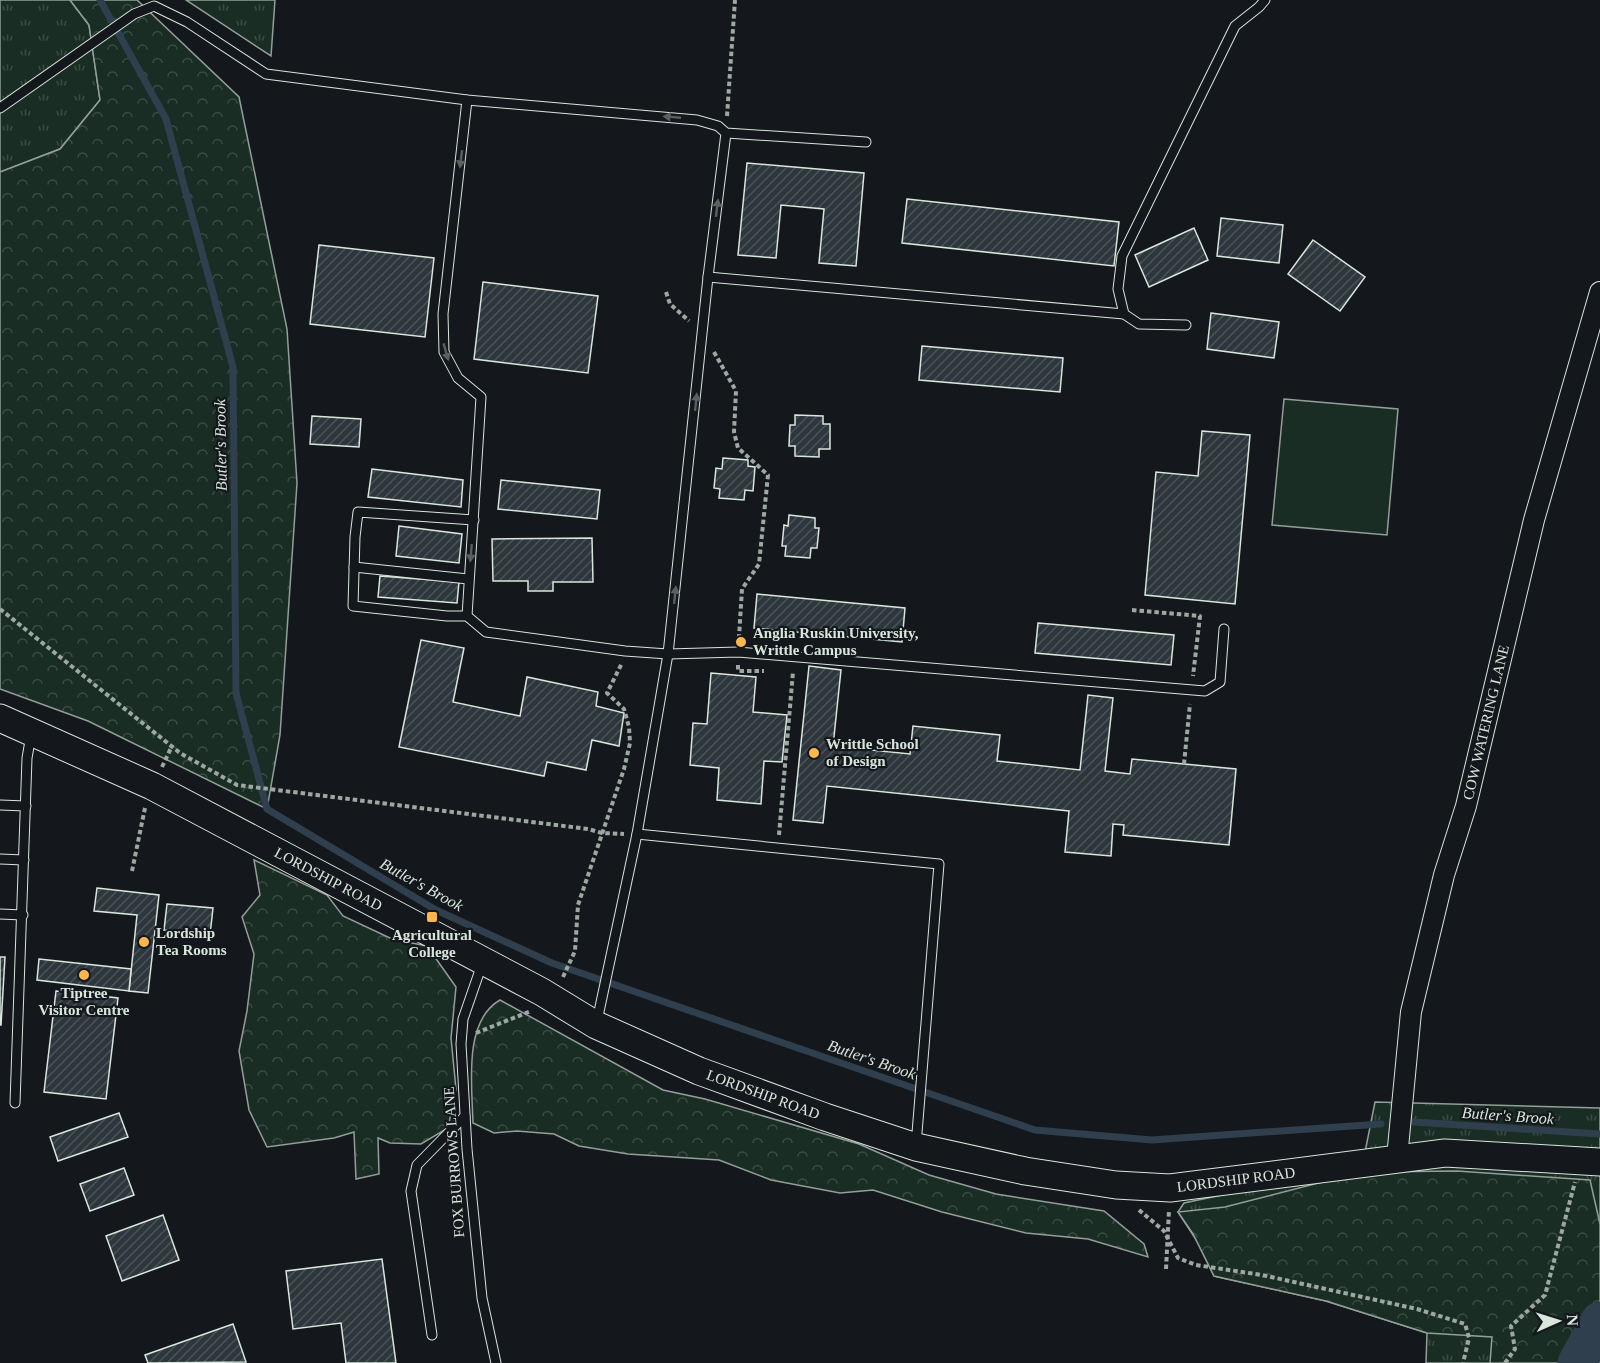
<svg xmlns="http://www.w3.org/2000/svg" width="1600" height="1363" font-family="'Times New Roman',serif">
<defs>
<pattern id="grass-tufts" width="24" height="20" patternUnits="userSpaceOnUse" patternTransform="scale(1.5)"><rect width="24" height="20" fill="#1a2d24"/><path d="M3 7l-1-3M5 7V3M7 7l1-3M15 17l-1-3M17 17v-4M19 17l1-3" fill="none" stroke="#3b4b43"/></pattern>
<pattern id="forest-crowns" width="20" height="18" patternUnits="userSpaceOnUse" patternTransform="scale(1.5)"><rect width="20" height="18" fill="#1a2d24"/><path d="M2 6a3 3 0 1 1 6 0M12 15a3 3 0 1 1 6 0" fill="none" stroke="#3b4b43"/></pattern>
<pattern id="building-hatch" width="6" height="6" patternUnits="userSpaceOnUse" patternTransform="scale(1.5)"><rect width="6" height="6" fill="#2c363c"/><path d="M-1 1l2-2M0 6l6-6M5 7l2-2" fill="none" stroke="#4a5358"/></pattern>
</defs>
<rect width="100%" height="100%" fill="#14181c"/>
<!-- grass -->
<g fill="url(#grass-tufts)" stroke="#939e99" stroke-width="1.5">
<polygon points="0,0 70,0 89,25 100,100 60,149 0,172"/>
<polygon points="186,0 275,0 271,56"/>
<polygon points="1375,1102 1600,1108 1600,1363 1426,1363 1427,1333 1326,1301 1214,1276 1197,1241 1178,1212 1184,1203 1288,1181 1361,1172"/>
</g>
<!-- forest -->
<g fill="url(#forest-crowns)" stroke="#939e99" stroke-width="1.5">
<polygon points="70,0 137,0 239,97 287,329 297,483 280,735 267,809 88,721 0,689 0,172 60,149 100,100 89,25"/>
<polygon points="254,860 327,895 343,916 392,939 427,946 456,987 451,1038 456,1089 448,1128 421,1144 390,1143 378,1138 379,1174 356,1179 354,1132 334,1138 267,1147 249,1110 239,1051 247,1011 254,954 242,917 260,895"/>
<path d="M500,1000L663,1090L705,1099L859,1144L929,1175L996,1194L1104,1211L1144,1244L1148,1257L1088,1239L1026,1233L942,1212L873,1190L840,1193L771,1180L719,1160L628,1154L579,1146L554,1134L517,1131L494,1133L473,1123C472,1086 463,1021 500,1000Z"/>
<polygon points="1457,1171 1590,1180 1600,1224 1600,1363 1490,1363 1492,1337 1427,1333 1326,1301 1214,1276 1193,1234 1178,1212 1225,1207 1361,1172"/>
</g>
<!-- pitch -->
<polygon fill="#1a2d24" stroke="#939e99" stroke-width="1.5" points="1284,399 1398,409 1387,535 1272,525"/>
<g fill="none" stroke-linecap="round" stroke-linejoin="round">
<!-- stream -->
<g stroke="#2f3f4d" stroke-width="7">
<polyline points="100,0 166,119 233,367 236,693 267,809 436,910 552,963 1035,1130 1152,1140 1381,1124"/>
<polyline points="1414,1122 1600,1134"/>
</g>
<!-- river -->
<polyline stroke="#2f3f4d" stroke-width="39" points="1577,1363 1600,1321"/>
</g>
<!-- building -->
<g fill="url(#building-hatch)" stroke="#d8e6dc" stroke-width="1.5">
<polygon points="747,163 864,173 856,266 819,263 824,209 781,205 776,258 738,255"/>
<polygon points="907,199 1119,222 1114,266 902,243"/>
<polygon points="1221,218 1283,225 1279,263 1217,256"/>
<polygon points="1194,228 1208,260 1149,287 1135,255"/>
<polygon points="1313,240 1365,277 1340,311 1288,274"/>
<polygon points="319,245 434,258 425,337 310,324"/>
<polygon points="483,282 598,296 588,373 474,359"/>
<polygon points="1211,313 1279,322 1274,358 1207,349"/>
<polygon points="922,346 1063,358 1060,392 919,380"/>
<polygon points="795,415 823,416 823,424 830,424 830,449 819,449 819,457 795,456 795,446 789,446 790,425 795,425"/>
<polygon points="312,416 361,419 359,447 310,444"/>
<polygon points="1202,431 1250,435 1235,604 1145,595 1156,472 1198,476"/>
<polygon points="723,458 748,460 748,466 755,467 753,491 745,490 744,500 719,498 720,489 714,488 716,468 722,469"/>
<polygon points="372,469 463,480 461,507 368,497"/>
<polygon points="501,480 600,490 597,519 498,509"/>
<polygon points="789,515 815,518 815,528 819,528 817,548 811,548 810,558 785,556 786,546 782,546 784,525 788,526"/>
<polygon points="399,526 462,534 459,563 396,556"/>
<polygon points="592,538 593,582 553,582 553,591 528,591 528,581 493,581 492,539"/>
<polygon points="380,576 459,582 457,603 378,597"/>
<polygon points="757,594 905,608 902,642 754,628"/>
<polygon points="1038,623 1174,635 1171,665 1035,653"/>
<polygon points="421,640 464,648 453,702 520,716 527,677 598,692 596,706 624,713 619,746 592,740 586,770 547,762 544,776 399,747"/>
<polygon points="809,666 841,670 833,746 910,754 913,726 1000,735 997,761 1080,770 1088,695 1113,698 1105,771 1130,774 1132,759 1236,769 1229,845 1123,835 1124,825 1113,824 1111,856 1065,852 1069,811 827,786 823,823 793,820"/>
<polygon points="711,673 756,677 753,712 787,715 782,762 764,761 761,804 717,800 719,768 690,765 693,723 707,724"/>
<polygon points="97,888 159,895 148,993 129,991 137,915 94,911"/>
<polygon points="167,904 213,908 210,935 164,930"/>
<polygon points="0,957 5,957 1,1025 0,1025"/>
<polygon points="39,959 131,969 129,991 37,980"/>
<polygon points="56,991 118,998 106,1099 44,1092"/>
<polygon points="119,1113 128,1137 58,1161 50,1137"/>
<polygon points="124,1168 134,1195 90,1211 80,1184"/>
<polygon points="163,1215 179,1260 122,1281 106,1236"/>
<polygon points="382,1259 396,1363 346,1363 341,1323 293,1329 286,1271"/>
<polygon points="233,1324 246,1362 148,1363 145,1355"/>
</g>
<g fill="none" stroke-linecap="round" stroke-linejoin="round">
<defs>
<g id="lane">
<polyline points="467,100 443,314 444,352 458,378 481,397 467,616"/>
<polyline points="0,108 134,14 154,6 187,22 266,74 467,100 697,120 718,126 726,133 866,142"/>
<polyline points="708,277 1124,314"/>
<polyline points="1186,325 1139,324 1124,314 1118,289 1122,256 1235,26 1259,7 1265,0"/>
<polyline points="474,520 358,512 355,537 353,606 447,616 467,616 486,632 625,651 668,654 738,652 1205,691 1220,682 1224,629"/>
<polyline points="354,567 468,579"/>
<polyline points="0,805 26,806"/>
<polyline points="637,834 939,864 916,1145"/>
<polyline points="0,859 24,860"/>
<polyline points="0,914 23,915"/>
<polyline points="484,964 480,970 463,1019 461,1044 467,1149 482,1298 496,1363"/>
<polyline points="597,1021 637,834 668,654 708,277 726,133"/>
<polyline points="15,1103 27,758 31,735"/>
<polyline points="432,1335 411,1191 417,1165 465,1116"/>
</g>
<g id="street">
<path id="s1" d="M1397,1158L1411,1012L1444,875L1466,806L1534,520L1600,292"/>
</g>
<g id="secondary">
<path id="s2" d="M0,718L152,786L542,992L596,1025L699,1071L825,1117L916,1147L1025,1171L1116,1185L1170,1188L1445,1153L1600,1162"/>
</g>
</defs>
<!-- lane casing -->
<use href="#lane" stroke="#d8e6dc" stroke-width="11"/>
<!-- street casing -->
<use href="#street" stroke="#d8e6dc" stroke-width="22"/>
<!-- secondary casing -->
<use href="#secondary" stroke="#d8e6dc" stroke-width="29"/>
<!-- path -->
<g stroke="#9da8a2" stroke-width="4" stroke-dasharray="4.5 3" stroke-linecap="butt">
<polyline points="727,116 735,0"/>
<polyline points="666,292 670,304 689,321"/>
<polyline points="714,352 736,391 734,432 738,448 768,475 759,564 742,589 739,637"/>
<polyline points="0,609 180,753 237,785 588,829 602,833 624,834"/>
<polyline points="1132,610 1200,616 1193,676"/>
<polyline points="738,665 738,671 764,671"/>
<polyline points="1184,764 1190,704"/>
<polyline points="162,767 172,746"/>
<polyline points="779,835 793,672"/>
<polyline points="132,871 145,808"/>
<polyline points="563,977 575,951 578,905 624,769 630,743 629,727 624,709 607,693 622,663"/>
<polyline points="476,1033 531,1011"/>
<polyline points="1139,1210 1164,1231 1178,1258 1196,1265 1262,1275 1417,1309 1465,1324 1469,1338 1463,1363"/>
<polyline points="1166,1269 1169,1210"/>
<polyline points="1505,1363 1515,1349 1511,1326 1545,1295 1575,1182"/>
</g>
<!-- lane -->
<use href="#lane" stroke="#14181c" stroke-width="9"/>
<!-- street -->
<use href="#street" stroke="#14181c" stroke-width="20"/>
<!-- secondary -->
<use href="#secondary" stroke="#14181c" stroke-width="27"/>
</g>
<!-- one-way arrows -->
<defs><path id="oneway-solid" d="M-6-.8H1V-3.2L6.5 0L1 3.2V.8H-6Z" transform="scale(1.5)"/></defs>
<g fill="#59605f">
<use href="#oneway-solid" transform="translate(672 117) rotate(-175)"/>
<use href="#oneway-solid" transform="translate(461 159) rotate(97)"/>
<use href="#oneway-solid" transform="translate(717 208) rotate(-83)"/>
<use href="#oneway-solid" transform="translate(446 352) rotate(74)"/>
<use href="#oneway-solid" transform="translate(696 402) rotate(-84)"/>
<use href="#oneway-solid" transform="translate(471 553) rotate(95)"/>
<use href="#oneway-solid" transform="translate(675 595) rotate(-84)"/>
</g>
<!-- markers -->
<g fill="#ffb74d" stroke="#14181c" stroke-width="2">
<circle cx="741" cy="642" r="6"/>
<circle cx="814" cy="753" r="6"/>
<rect x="426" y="911" width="12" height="12" rx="3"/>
<circle cx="144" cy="942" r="6"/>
<circle cx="84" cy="975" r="6"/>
</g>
<g text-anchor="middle" stroke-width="4.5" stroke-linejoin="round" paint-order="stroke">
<!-- poi labels -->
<g font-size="15" font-weight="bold" fill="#d8e6dc" stroke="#14181c" text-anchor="start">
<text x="753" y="638">Anglia Ruskin University,<tspan x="753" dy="17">Writtle Campus</tspan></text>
<text x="826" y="749">Writtle School<tspan x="826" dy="17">of Design</tspan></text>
<text x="156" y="938">Lordship<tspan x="156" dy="17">Tea Rooms</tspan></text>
<text x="432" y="940" text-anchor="middle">Agricultural<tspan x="432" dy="17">College</tspan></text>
<text x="84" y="998" text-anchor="middle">Tiptree<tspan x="84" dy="17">Visitor Centre</tspan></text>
</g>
<!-- street labels -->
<g font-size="15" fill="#d8e6dc" stroke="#14181c">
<text dy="5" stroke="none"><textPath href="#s1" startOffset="446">COW WATERING LANE</textPath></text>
<text dy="5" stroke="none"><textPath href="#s2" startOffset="366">LORDSHIP ROAD</textPath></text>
<text dy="5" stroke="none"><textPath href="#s2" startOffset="852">LORDSHIP ROAD</textPath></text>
<text transform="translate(454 1162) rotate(-94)" y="5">FOX BURROWS LANE</text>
<text dy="5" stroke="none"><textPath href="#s2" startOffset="1338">LORDSHIP ROAD</textPath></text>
</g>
<!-- water labels -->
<g font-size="16" font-style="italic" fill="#d8e6dc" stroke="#14181c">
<text transform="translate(220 445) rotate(-91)" y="6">Butler's Brook</text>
<text transform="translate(422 884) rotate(29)" y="6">Butler's Brook</text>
<text transform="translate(872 1059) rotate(19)" y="6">Butler's Brook</text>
<text transform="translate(1508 1115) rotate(4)" y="6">Butler's Brook</text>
</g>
</g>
<!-- north arrow -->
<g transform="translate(1558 1321) rotate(87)" stroke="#14181c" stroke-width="4.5" paint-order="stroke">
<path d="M0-4.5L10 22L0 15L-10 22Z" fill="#d8e6dc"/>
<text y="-9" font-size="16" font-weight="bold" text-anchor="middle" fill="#d8e6dc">N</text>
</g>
</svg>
